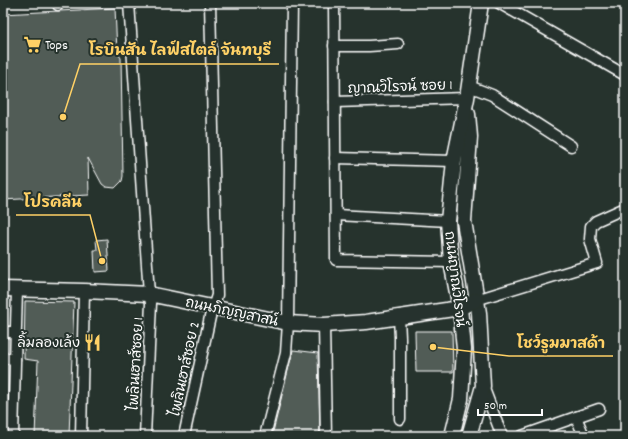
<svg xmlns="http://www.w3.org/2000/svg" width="628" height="439" font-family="Dekko,'Playpen Sans Thai',sans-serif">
<rect width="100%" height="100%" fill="#26332d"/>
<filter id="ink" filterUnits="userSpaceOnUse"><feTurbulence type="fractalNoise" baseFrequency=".025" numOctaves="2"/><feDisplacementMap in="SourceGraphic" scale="8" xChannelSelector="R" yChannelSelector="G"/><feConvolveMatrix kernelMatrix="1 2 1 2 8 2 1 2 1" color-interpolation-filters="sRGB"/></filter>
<g filter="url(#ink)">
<!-- building -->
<g fill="#515c57" stroke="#fff">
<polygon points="115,8 117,52 121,58 123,176 122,181 115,188 106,187 102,184 88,158 89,195 3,200 3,14"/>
<polygon points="107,239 109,271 95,272 94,250 97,250 96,240"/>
<polygon points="25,301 74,302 69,436 35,436 38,361 24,359"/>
<polygon points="415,331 452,331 453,372 416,372"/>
<polygon points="293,350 318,353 320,436 272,436"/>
</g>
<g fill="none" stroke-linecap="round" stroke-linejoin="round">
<defs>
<g id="street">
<polyline points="58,3 58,5"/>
<polyline points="129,3 149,294 151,303 145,436"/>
<polyline points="334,3 336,260 451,262"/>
<polyline points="499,3 625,75"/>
<polyline points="334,46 369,46 398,44"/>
<polyline points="469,86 492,95 571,146"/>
<polyline points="335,102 467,98"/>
<polyline points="335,158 454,161"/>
<polyline points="336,215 448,221"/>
<polyline points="476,300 597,263 590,239 591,226 596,221 625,208"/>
<polyline points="399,317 400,338 400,419"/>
<polyline points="324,325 326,436"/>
<polyline points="3,332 15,332"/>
<polyline points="3,358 15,359"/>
<polyline points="483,386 502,436"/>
<polyline points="576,417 584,436"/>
<polyline points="13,436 17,290"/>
<polyline points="81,436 84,291"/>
<polyline points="184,436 210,317 217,295 210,3"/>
<polyline points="265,436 286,353 288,323 292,3"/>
<polyline points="522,436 599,409"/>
</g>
<g id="secondary">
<polyline points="468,114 470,137 464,221 479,313 483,386 469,436"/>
<polyline points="3,289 84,291 149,294 288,323 324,325 366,322 460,308 476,300"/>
<polyline points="452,436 461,399 464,349 460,308 451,262 448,221 454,161 467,98 481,3"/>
</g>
</defs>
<!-- street casing -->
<use href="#street" stroke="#fff" stroke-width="13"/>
<!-- secondary casing -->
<use href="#secondary" stroke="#fff" stroke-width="17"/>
<!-- street -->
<use href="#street" stroke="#26332d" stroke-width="10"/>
<!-- secondary -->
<use href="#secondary" stroke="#26332d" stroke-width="14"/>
</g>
</g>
<!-- icons -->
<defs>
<symbol id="supermarket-bare" viewBox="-9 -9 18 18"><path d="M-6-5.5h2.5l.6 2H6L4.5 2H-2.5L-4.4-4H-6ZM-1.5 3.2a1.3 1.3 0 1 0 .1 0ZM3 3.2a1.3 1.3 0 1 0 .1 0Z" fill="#ffd166" stroke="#26332d" stroke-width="2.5" paint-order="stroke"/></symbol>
<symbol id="restaurant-bare" viewBox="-9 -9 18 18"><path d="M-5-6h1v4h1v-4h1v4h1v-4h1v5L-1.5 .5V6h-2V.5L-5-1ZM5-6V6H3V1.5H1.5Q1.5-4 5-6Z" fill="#ffd166" stroke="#26332d" stroke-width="2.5" paint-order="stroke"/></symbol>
</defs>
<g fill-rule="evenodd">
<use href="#supermarket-bare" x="20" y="32" width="25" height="25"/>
<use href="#restaurant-bare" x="80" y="330" width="25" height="25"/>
</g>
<g text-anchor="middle" stroke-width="4" stroke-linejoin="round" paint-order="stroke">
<!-- poi labels -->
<g font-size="14" fill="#fff" stroke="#26332d" text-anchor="start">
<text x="45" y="49">Tops</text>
<text x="80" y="347" text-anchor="end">ลิ้มลองเล้ง</text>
</g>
<!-- street labels -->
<g font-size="14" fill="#fff" stroke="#26332d">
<text transform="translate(400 86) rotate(-2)" y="5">ญาณวิโรจน์ ซอย 1</text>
<text transform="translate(456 279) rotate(83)" y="5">ถนนญาณวิโรจน์</text>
<text transform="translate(232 311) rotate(12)" y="5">ถนนภิญญสาสน์</text>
<text transform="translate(135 364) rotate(-87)" y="5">ไพลินเฮาส์ซอย 1</text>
<text transform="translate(184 369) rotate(-78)" y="5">ไพลินเฮาส์ซอย 2</text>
</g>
</g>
<!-- callouts -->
<path fill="none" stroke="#ffd166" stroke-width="1.5" d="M63 117L80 64H279M102 261L90 215H16M433 347L509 356H613"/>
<g fill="#ffd166" stroke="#26332d" stroke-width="1.5">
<circle cx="63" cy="117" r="4"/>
<circle cx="102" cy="261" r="4"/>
<circle cx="433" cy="347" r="4"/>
</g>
<g font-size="15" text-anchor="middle" font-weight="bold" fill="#ffd166" stroke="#26332d" stroke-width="4" stroke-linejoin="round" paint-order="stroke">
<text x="180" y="55">โรบินสัน ไลฟ์สไตล์ จันทบุรี</text>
<text x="53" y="207">โปรคลีน</text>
<text x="561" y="348">โชว์รูมมาสด้า</text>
</g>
<!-- margin -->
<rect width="628" height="439" fill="none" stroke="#26332d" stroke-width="16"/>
<rect x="8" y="8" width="612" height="423" fill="none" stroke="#fff" stroke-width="1.5" filter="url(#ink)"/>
<!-- scale -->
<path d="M478 409v6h64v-6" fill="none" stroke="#ffffff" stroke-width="2"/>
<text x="484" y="409" font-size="12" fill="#ffffff" stroke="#26332d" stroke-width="3" paint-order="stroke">50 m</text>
</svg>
